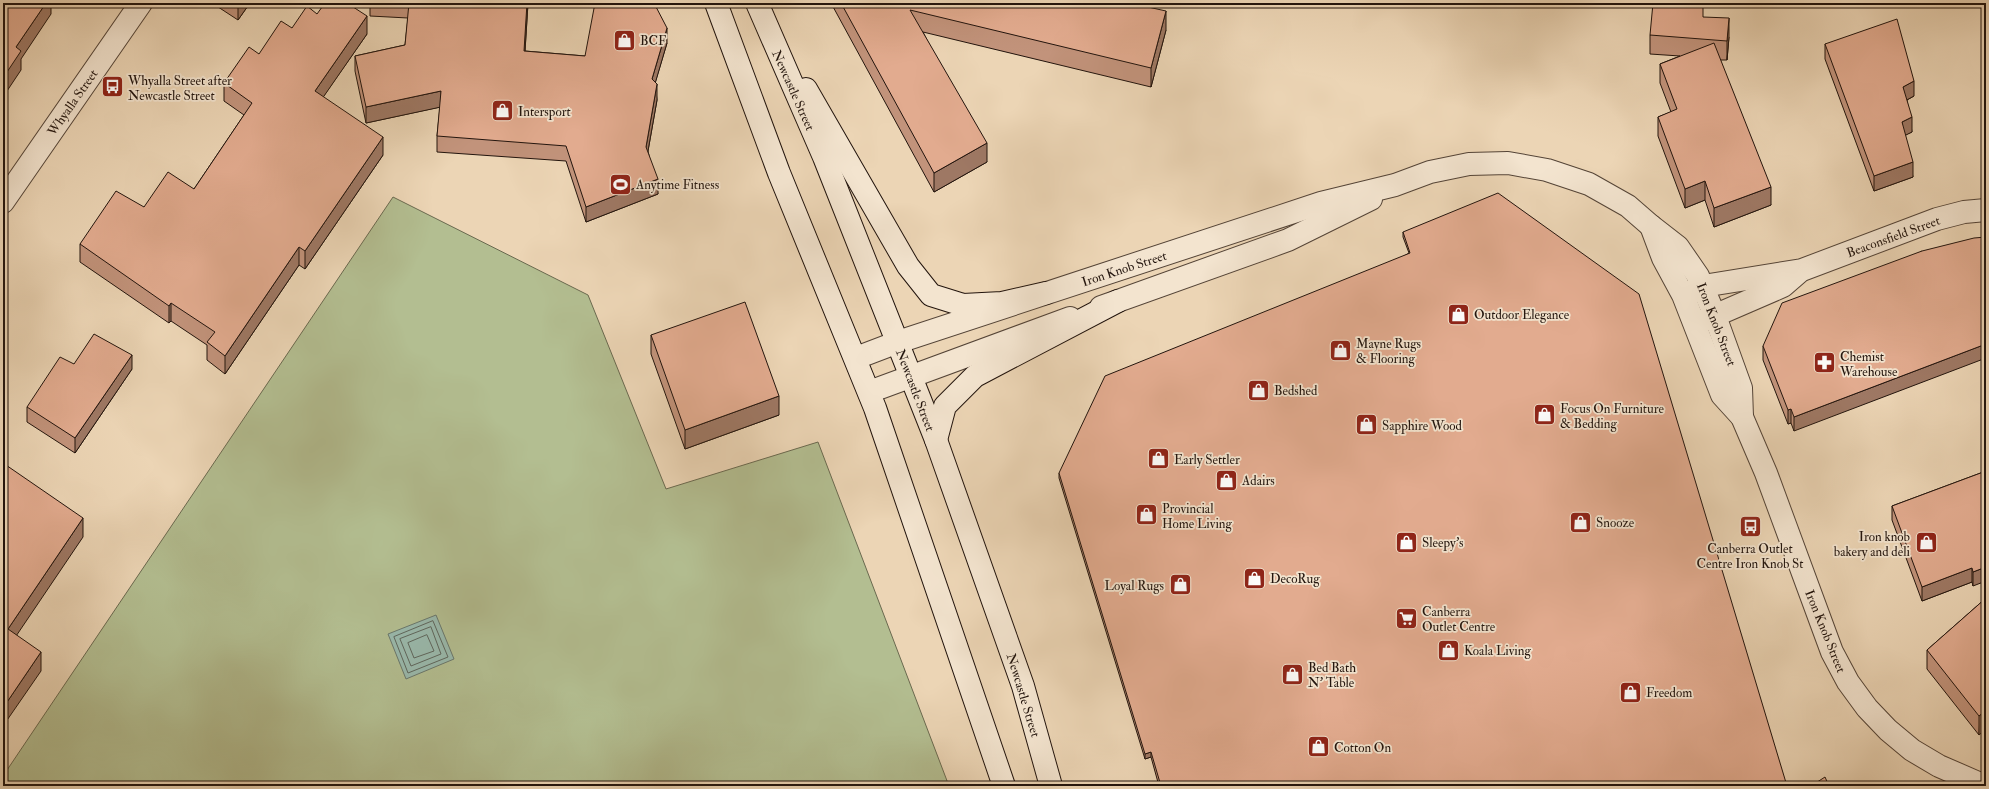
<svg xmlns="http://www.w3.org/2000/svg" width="1989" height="789" font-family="'IM FELL Double Pica',serif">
<rect width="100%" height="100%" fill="#ecd5b5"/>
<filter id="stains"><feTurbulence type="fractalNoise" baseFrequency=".005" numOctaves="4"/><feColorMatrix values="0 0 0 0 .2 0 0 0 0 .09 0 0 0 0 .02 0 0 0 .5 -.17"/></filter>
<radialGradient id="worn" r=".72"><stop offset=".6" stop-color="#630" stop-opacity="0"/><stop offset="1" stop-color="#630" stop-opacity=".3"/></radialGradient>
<!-- green -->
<polygon fill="#b3be91" stroke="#6a694f" points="393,197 588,295 666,489 818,442 949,786 3,786 3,776"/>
<!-- water -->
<polygon fill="#99b9ac" stroke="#69776c" points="436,615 454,659 406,679 388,634"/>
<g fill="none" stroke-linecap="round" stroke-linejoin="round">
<!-- shore -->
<g stroke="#5e665c" stroke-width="1">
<polygon points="433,621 448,657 408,673 394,637"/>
<polygon points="431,627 441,654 411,666 400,639"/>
<polygon points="427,635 434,651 414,658 408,643"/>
</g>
<defs>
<g id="minor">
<polyline points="3,202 141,3"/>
<polyline points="1651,226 1663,258 1683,295 1722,395 1742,417 1766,473 1832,652 1848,682 1867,708 1888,730 1912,750 1939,766 1985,786"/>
<polyline points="1690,292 1703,286 1802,270 1937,219 1964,212 1986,210"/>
<polyline points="1101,307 1288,240 1371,199"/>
<polyline points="1700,322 1783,286 1798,273"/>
<polyline points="856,358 898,342 1321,203 1395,185 1430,172 1469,164 1508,163 1547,170 1589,184 1628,206 1651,226 1678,247 1698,276 1715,316 1741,388 1742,417"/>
<polyline points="869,392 1070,318"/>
</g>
<g id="secondary">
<polyline points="716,3 779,173 875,408 1004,786"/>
<polyline points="757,3 824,157 936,440 1023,686 1051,786"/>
<polyline points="806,89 908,266 931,295 963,305 1002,303 1046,293"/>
<polyline points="936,440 945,406 975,376 1118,301"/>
</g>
</defs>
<!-- minor casing -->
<use href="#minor" stroke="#544437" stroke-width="24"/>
<!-- secondary casing -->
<use href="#secondary" stroke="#22140d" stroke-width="24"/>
<!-- minor -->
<use href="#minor" stroke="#f3e4cf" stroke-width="22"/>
<!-- secondary -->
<use href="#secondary" stroke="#f3e4cf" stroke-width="22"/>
</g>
<!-- wall -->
<g fill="#c2937b" stroke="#22140d">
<polygon points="212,3 250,3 238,20"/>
<polygon points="370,3 528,3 525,51 585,56 667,43 655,83 657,100 648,151 658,194 586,222 566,161 437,152 437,136 440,107 366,123 355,71 355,56 405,45 408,18 370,16"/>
<polygon points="831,3 1130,3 1166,30 1151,87 923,32 987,162 934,192"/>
<polygon points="1703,17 1729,37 1727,60 1720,60 1771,205 1714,227 1705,200 1685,208 1658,136 1658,117 1671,112 1660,83 1660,64 1680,56 1650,54 1650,35"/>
<polygon points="292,28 367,34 323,97 383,155 305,269 299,265 225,374 207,360 207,345 171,321 169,323 80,262 80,244 144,207 194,189 244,115 224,101 224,83"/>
<polygon points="1825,44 1914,96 1907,100 1912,132 1905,135 1913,177 1874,191 1825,59"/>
<polygon points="1403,232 1787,786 1159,786 1151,757 1145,759 1059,478 1059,473 1409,253 1403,237"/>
<polygon points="1922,251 1794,431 1791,423 1788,424 1763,360 1763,346"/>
<polygon points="651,335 779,415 685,449 651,354"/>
<polygon points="74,364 132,369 75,453 27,422 27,407"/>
<polygon points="1986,471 1973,586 1972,582 1922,601 1892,520 1892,506"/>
<polygon points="1986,598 1979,735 1927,669 1927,650"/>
</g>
<!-- shaded-wall -->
<g fill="#9e7864" stroke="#22140d">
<polygon points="46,3 51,3 51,14 21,59 21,70 3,97 3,78 16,47"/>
<polygon points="240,3 250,3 238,20 238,5"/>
<polygon points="527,3 528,3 524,67 524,51"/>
<polygon points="1166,11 1166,30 1151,87 1151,68"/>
<polygon points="367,16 367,34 315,109 315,91"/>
<polygon points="1729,18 1729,37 1727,60 1727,41"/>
<polygon points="667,28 667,43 652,94 652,79"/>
<polygon points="1914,81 1914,96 1903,102 1903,87"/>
<polygon points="657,84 657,100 646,162 646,147"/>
<polygon points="441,91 441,107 366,123 366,107"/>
<polygon points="1912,117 1912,132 1902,137 1902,122"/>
<polygon points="383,137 383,155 305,269 305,251"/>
<polygon points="987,143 987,162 934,192 934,173"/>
<polygon points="1913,162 1913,177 1874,191 1874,176"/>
<polygon points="658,179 658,194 586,222 586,207"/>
<polygon points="1705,181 1705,200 1685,208 1685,189"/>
<polygon points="1771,187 1771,205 1714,227 1714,208"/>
<polygon points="299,247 299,265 225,374 225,356"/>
<polygon points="171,303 171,321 169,323 169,306"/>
<polygon points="1986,344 1986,358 1794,431 1794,417"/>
<polygon points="132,355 132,369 75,453 75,438"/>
<polygon points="779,396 779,415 685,449 685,430"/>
<polygon points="1791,409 1791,423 1788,424 1788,410"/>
<polygon points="83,518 83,537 8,648 8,629"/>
<polygon points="1986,567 1986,581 1973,586 1973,572"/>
<polygon points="1972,568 1972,582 1922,601 1922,587"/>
<polygon points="41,652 41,671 3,726 3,708"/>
<polygon points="1986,710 1986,729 1979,735 1979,716"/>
<polygon points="1151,752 1151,757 1145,759 1145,754"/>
</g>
<!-- building -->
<g fill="#e2ab8f" stroke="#22140d">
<polygon points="3,3 46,3 16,47 21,51 3,78"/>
<polygon points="325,3 347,3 367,16 315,91 383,137 305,251 299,247 225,356 207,342 215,332 171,303 169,306 80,244 116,191 144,207 168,172 194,189 252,103 224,83 249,47 259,54 281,21 292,28 307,6 317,14"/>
<polygon points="407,3 527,3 524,51 585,56 595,3 654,3 667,28 652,79 657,84 646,147 658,179 586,207 566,146 437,136 441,91 366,107 355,56 405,45 409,3"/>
<polygon points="841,3 1130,3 1166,11 1151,68 910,10 987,143 934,173"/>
<polygon points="1653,3 1703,3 1703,17 1729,18 1727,41 1650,35"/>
<polygon points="1897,19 1914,81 1903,87 1912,117 1902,122 1913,162 1874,176 1825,44"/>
<polygon points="1714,43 1771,187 1714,208 1705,181 1685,189 1658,117 1677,109 1660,64"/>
<polygon points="1498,193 1639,294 1787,786 1161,786 1151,752 1145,754 1059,473 1105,376 1410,253 1403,232"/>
<polygon points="1986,237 1986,344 1794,417 1791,409 1788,410 1763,346 1782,303 1922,251 1974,238"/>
<polygon points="745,302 779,396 685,430 651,335"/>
<polygon points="94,334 132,355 75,438 27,407 60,357 74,364"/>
<polygon points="3,463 83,518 8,629 41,652 3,708"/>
<polygon points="1986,471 1986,567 1973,572 1972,568 1922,587 1892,506"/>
<polygon points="1986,598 1986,710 1979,716 1927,650"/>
<polygon points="1825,777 1829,786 1811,786"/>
</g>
<!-- icons -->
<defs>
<symbol id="shop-square" viewBox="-11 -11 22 22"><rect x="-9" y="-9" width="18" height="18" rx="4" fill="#8f2418" stroke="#f3e4cf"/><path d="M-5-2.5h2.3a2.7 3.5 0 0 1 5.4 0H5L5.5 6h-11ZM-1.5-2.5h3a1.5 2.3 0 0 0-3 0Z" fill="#fff"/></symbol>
<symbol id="bus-square" viewBox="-11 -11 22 22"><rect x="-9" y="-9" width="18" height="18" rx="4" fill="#8f2418" stroke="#f3e4cf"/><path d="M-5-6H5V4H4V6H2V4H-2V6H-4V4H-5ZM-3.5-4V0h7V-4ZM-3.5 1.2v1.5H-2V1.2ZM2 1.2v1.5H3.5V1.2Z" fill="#fff"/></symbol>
<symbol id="stadium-square" viewBox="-11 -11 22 22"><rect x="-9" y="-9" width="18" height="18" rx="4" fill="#8f2418" stroke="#f3e4cf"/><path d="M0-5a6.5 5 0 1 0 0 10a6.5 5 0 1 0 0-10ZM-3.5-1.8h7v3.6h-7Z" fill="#fff"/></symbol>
<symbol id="pharmacy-square" viewBox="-11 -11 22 22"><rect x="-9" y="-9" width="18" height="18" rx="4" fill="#8f2418" stroke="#f3e4cf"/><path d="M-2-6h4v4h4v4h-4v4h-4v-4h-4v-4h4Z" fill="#fff"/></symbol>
<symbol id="supermarket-square" viewBox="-11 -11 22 22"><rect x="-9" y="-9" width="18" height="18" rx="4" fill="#8f2418" stroke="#f3e4cf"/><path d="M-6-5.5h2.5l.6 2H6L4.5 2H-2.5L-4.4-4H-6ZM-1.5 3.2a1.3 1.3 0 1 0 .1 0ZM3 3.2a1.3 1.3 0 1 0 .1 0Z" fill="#fff"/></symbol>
</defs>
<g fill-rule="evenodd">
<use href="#shop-square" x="612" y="28" width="25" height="25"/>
<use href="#bus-square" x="100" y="74" width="25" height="25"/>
<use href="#shop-square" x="490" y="98" width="25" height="25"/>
<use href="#stadium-square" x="608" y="172" width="25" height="25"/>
<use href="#shop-square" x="1446" y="302" width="25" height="25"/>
<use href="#shop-square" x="1328" y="338" width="25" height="25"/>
<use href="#pharmacy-square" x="1812" y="350" width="25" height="25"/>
<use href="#shop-square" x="1246" y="378" width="25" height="25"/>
<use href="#shop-square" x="1532" y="402" width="25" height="25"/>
<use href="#shop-square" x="1354" y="412" width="25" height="25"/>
<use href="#shop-square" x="1146" y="446" width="25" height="25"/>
<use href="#shop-square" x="1214" y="468" width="25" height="25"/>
<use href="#shop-square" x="1134" y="502" width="25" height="25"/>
<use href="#shop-square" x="1568" y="510" width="25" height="25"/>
<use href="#bus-square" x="1738" y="514" width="25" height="25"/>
<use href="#shop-square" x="1394" y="530" width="25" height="25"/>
<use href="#shop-square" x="1914" y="530" width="25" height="25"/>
<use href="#shop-square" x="1242" y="566" width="25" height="25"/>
<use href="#shop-square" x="1168" y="572" width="25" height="25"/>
<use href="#supermarket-square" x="1394" y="606" width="25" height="25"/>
<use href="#shop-square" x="1436" y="638" width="25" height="25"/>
<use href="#shop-square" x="1280" y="662" width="25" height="25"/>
<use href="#shop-square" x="1618" y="680" width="25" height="25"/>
<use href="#shop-square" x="1306" y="734" width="25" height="25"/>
</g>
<g text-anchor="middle" stroke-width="3.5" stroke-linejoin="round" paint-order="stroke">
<!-- poi labels -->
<g font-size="13" fill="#22140d" stroke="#f3e4cf" text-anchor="start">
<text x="640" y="45">BCF</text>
<text x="128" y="85">Whyalla Street after<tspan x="128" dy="15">Newcastle Street</tspan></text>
<text x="518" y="116">Intersport</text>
<text x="636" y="189">Anytime Fitness</text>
<text x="1474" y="319">Outdoor Elegance</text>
<text x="1356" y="348">Mayne Rugs<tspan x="1356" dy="15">&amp; Flooring</tspan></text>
<text x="1840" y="361">Chemist<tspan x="1840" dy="15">Warehouse</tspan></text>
<text x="1274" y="395">Bedshed</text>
<text x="1560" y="413">Focus On Furniture<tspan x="1560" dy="15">&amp; Bedding</tspan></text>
<text x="1382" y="430">Sapphire Wood</text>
<text x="1174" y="464">Early Settler</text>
<text x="1242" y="485">Adairs</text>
<text x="1162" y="513">Provincial<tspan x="1162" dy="15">Home Living</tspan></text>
<text x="1596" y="527">Snooze</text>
<text x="1910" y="541" text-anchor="end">Iron knob<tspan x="1910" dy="15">bakery and deli</tspan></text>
<text x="1422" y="547">Sleepy's</text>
<text x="1750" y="553" text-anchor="middle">Canberra Outlet<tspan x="1750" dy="15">Centre Iron Knob St</tspan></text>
<text x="1270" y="583">DecoRug</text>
<text x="1164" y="590" text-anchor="end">Loyal Rugs</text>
<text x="1422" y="616">Canberra<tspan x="1422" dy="15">Outlet Centre</tspan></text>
<text x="1464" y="655">Koala Living</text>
<text x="1308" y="672">Bed Bath<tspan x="1308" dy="15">N' Table</tspan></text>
<text x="1646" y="697">Freedom</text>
<text x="1334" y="752">Cotton On</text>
</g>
<!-- street labels -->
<g font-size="13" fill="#22140d" stroke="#f3e4cf">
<text transform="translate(794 90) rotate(66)" y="5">Newcastle Street</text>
<text transform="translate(72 102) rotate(-55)" y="5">Whyalla Street</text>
<text transform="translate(1893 236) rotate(-20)" y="5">Beaconsfield Street</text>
<text transform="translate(1124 268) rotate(-18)" y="5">Iron Knob Street</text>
<text transform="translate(1717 324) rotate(69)" y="5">Iron Knob Street</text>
<text transform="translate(916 390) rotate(69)" y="5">Newcastle Street</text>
<text transform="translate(1826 631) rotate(68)" y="5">Iron Knob Street</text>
<text transform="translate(1024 695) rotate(73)" y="5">Newcastle Street</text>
</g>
</g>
<!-- margin -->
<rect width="1989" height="789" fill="none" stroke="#ecd5b5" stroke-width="16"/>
<rect x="4" y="4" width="1981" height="781" fill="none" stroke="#22140d" stroke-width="2"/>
<rect x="8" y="8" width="1973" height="773" fill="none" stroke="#22140d"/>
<rect width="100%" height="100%" filter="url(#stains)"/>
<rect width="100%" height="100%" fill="url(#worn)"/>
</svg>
